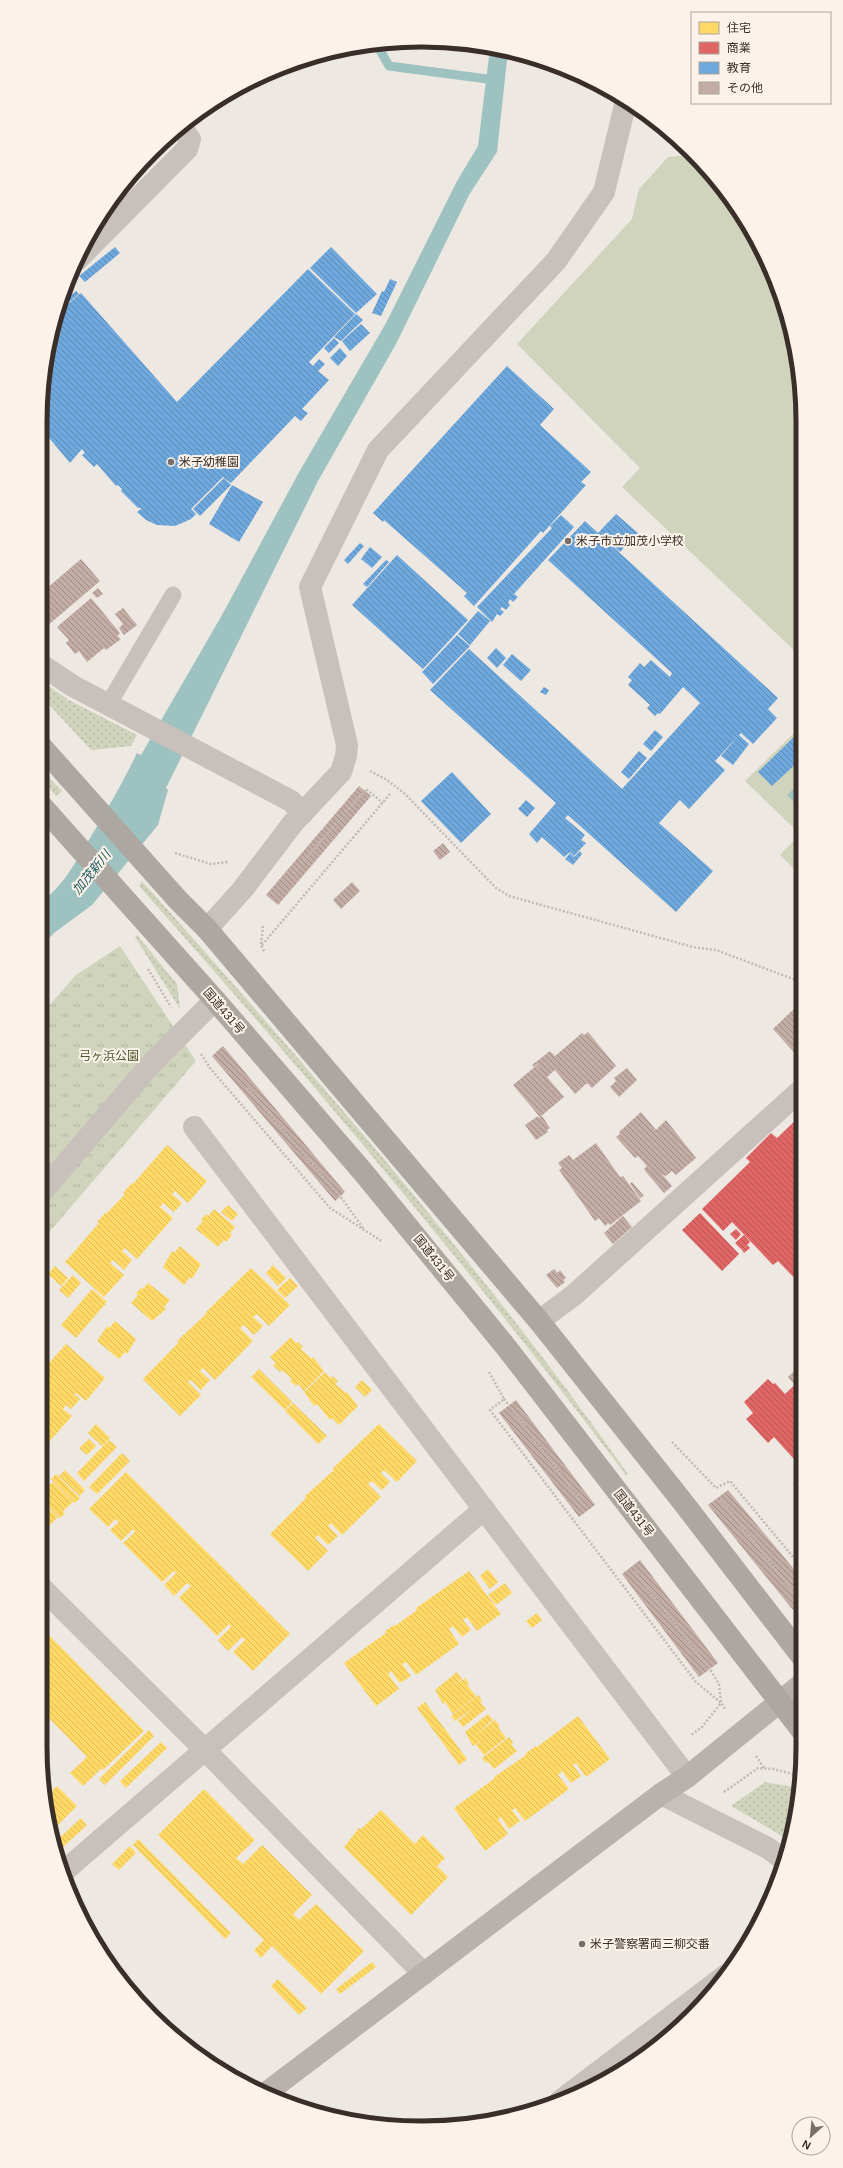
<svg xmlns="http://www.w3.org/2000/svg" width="843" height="2168" font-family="Arial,'Noto Sans JP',sans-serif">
<defs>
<pattern id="grass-dots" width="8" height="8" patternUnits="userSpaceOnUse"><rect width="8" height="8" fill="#d0d4bc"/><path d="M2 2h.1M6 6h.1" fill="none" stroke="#b3b6a2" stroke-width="1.8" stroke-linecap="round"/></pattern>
<pattern id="park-tufts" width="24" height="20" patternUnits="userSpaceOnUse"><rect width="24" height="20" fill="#d0d4bc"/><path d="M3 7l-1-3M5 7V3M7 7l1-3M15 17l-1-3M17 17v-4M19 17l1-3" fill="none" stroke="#b3b6a2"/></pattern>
<pattern id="homes-back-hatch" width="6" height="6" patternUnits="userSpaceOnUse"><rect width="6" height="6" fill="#ffd966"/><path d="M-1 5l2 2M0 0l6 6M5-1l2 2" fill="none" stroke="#dbbb58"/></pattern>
<pattern id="shops-back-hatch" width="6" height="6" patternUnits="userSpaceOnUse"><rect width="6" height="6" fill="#e06666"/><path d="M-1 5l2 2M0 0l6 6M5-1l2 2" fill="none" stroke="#b75454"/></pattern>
<pattern id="schools-back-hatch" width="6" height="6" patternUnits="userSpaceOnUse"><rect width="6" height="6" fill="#6fa8dc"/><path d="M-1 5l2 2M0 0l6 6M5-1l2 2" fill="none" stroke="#5c89b2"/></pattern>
<pattern id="building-back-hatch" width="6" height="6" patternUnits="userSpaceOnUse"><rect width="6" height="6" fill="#c3aca3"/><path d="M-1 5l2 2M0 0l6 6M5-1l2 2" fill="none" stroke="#9f8c85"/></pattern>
</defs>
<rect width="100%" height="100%" fill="#eee8e2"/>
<!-- grass -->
<g fill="url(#grass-dots)">
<polygon points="40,680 67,699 137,735 131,746 91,750 40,695"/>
<polygon points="40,768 62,791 56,796 40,778"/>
<path d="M142,881C312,1072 481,1265 628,1474L626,1475C472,1271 308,1076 139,886Z"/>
<polygon points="137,935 177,984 180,1009 135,937"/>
<polygon points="765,1782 798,1788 790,1843 777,1833 731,1806"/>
</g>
<!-- park -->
<polygon fill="url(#park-tufts)" points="120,946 196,1061 40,1243 40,1016 76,975"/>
<!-- pitch -->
<g fill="#d0d4bc">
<polygon points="691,155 708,170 764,253 800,371 800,656 622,487 640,468 517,344 632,219 639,189 668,157"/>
<polygon points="801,726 801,876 780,855 800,834 745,781"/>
</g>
<!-- water -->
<g fill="#9ec2c0">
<path d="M490,48L508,51L497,152L469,195L396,344L318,481L166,788L168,790L158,825L92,905L54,933L40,948V902C63,888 75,862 89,840C106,811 123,783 137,753L141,755L222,615L298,474L386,323L457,181L478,146Z"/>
<polygon points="801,782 801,809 787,795"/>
</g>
<!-- homes -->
<g fill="url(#homes-back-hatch)">
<polygon points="167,1145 207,1181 188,1203 175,1191 172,1194 182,1203 174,1212 163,1203 160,1207 173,1218 137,1259 125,1248 122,1251 132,1260 124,1270 113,1260 110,1263 124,1275 104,1297 65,1262 99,1223 97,1222 105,1213 106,1214 125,1194 123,1193 132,1183 133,1184"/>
<polygon points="228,1205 238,1214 232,1221 221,1212"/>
<polygon points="214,1209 235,1227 230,1233 232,1235 226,1242 224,1240 218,1247 196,1229 203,1221 201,1220 206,1214 208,1216"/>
<polygon points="180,1246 201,1264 192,1279 190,1277 184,1285 163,1267 172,1251 174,1253"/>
<polygon points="273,1265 286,1278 278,1286 266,1273"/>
<polygon points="55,1266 68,1278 61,1286 48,1274"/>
<polygon points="251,1268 290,1305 269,1326 257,1314 253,1317 263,1326 254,1335 244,1325 240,1328 253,1341 215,1380 203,1368 200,1371 210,1380 201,1390 191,1380 188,1382 201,1395 180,1416 143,1379 179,1342 177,1341 206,1314 205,1313"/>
<polygon points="73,1275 81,1283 68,1298 59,1290"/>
<polygon points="290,1278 298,1286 285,1298 277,1290"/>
<polygon points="148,1283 170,1300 164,1307 166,1309 152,1321 131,1303 138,1295 136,1293 141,1288 143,1289"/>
<polygon points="92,1289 107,1302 76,1338 61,1325"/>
<polygon points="115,1321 136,1339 127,1354 125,1352 119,1359 97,1341 107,1326 109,1328"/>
<polygon points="291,1337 296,1343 298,1342 303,1347 301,1349 312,1359 313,1357 324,1371 304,1391 298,1384 296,1386 290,1381 292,1379 282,1370 280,1372 273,1365 276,1363 270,1357"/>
<polygon points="66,1344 105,1378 86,1401 76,1393 74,1394 80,1399 71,1409 66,1405 63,1409 72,1416 40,1452 40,1373"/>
<polygon points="259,1369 292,1402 285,1410 251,1377"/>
<polygon points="325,1372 330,1378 332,1376 338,1381 335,1384 346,1393 347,1392 358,1406 339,1425 332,1418 330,1420 317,1404 314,1406 304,1392"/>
<polygon points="362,1380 372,1390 365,1397 355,1387"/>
<polygon points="293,1403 327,1436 318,1444 285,1411"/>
<polygon points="96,1424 110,1438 102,1446 88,1433"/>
<polygon points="379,1424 417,1461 397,1482 384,1470 381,1473 390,1482 382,1490 372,1481 368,1484 381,1497 342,1535 331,1523 328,1526 338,1536 328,1545 318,1535 315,1538 328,1551 308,1571 270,1534 306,1498 305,1496 334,1470 332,1469"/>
<polygon points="89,1439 96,1446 87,1455 79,1448"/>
<polygon points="109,1440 117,1447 84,1481 77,1473"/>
<polygon points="122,1453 130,1461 97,1494 89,1487"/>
<polygon points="65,1470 85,1490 80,1496 59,1476"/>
<polygon points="126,1472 290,1634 253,1671 233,1652 245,1640 242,1637 228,1651 218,1640 231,1627 229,1624 217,1636 179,1598 191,1586 187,1583 174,1596 164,1585 176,1573 174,1571 162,1582 123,1543 135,1532 133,1529 121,1541 110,1530 119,1522 115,1519 108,1527 89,1509"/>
<polygon points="56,1474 80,1498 75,1503 51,1479"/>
<polygon points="53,1482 73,1502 63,1511 65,1513 60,1518 40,1498 41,1490 52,1500 43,1491"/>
<polygon points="40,1500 58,1517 48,1527 40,1519"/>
<polygon points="40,1520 49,1529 45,1534 40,1529"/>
<polygon points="488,1569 498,1582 490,1589 480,1576"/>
<polygon points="469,1571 501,1614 477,1631 467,1617 463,1620 471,1630 462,1637 453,1626 449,1629 459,1644 416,1675 406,1662 402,1664 411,1676 400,1683 391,1671 388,1674 399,1689 376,1706 344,1663 386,1633 385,1631 394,1625 395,1626 417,1610 416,1608"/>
<polygon points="505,1583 512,1593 496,1605 488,1595"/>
<polygon points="537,1613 542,1620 532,1628 526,1621"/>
<polygon points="40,1626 144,1731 103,1770 101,1769 83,1786 70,1773 87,1757 40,1709"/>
<polygon points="457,1672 462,1679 453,1686 465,1678 469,1684 467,1685 476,1696 453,1714 445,1702 443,1704 435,1690"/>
<polygon points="478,1695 482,1701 480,1702 486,1709 463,1727 458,1721 472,1709 455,1721 451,1716"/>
<polygon points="425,1702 467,1759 459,1765 417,1708"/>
<polygon points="488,1714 493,1720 474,1736 495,1720 500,1726 498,1727 506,1738 484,1755 476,1745 480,1741 473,1746 465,1732"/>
<polygon points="578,1716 610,1759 586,1777 576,1763 573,1765 581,1776 571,1783 562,1771 558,1775 569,1789 525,1821 515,1808 512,1810 520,1821 509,1829 501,1817 498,1819 508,1834 485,1851 454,1808 495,1778 494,1777 526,1755 525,1754 536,1746 537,1747"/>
<polygon points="149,1730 154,1736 105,1785 99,1779"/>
<polygon points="509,1737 513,1743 511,1744 517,1751 494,1769 488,1762 494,1757 486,1763 482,1758"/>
<polygon points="161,1742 167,1748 126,1788 120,1781"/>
<polygon points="44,1771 49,1776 45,1779 44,1772"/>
<polygon points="57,1786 77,1806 54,1829 48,1795"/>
<polygon points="204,1789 255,1840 236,1858 243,1864 262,1845 312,1895 293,1914 299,1920 316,1904 364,1951 321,1994 272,1946 261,1958 254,1950 264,1940 158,1835"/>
<polygon points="381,1810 415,1844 423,1835 445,1858 437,1866 448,1877 411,1915 344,1847 359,1828 361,1829"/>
<polygon points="81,1818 87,1825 62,1848 56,1841"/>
<polygon points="138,1839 231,1933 225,1939 133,1845"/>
<polygon points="130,1846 136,1853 119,1870 112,1864"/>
<polygon points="372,1962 376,1967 340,1994 336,1989"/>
<polygon points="278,1979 307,2008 299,2015 271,1986"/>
</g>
<!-- shops -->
<g fill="url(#shops-back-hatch)">
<polygon points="801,1115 802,1286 778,1261 773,1265 732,1222 723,1231 702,1209 750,1162 746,1158 771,1133 777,1138"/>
<polygon points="700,1213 739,1254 722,1271 682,1230"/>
<polygon points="736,1229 741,1234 736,1240 730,1234"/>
<polygon points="744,1235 750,1242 742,1250 735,1243"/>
<polygon points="747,1245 750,1248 744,1253 742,1250"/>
<polygon points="802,1378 802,1468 774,1437 768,1443 746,1419 753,1413 744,1402 768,1379 773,1384 775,1383 785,1394"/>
</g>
<!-- schools -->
<g fill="url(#schools-back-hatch)">
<polygon points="115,247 120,253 85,282 79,276"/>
<polygon points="331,247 377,294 356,313 310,268"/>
<polygon points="308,269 355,314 309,362 313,366 319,359 325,364 318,371 329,380 302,409 308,413 301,421 295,416 231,483 223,477 191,509 196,514 191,519 175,526 157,525 146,520 137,512 142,508 138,508 121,491 122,489 118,485 116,486 97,464 94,467 82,455 85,453 82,449 70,463 40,427 53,323 56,314 81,293 177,402"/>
<polygon points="390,279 397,282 381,316 372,313 382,291 384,292"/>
<polygon points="76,291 79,294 67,304 64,301"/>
<polygon points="356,314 363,320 341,341 334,337"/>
<polygon points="361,324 370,333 350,351 342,341"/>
<polygon points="334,338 339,343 329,353 324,348"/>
<polygon points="340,348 347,356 338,366 330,358"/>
<polygon points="507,366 554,409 540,425 591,472 581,482 586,485 543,533 541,531 474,606 464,596 467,593 384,520 383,522 373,513"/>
<polygon points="224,478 231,485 200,516 193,509"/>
<polygon points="232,485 263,502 239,542 209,524"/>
<polygon points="616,514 638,533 620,552 598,533"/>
<polygon points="561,515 574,527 514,594 518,597 513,602 510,599 508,603 510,605 506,610 502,607 500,609 504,612 500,616 497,614 492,622 477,607 552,528 550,526"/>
<polygon points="585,521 778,698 768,709 777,718 753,744 741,733 715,761 725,770 689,809 680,800 659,823 713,871 676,912 568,815 565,818 585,835 581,840 586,843 574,856 570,852 564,857 542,837 537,843 529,834 556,803 430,690 469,649 622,789 700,703 683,687 660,714 658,713 655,716 647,708 650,705 628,685 632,680 628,677 640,663 644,667 651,660 670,677 672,673 548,560"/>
<polygon points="360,543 364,546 348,564 344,560"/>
<polygon points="370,547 382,557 372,568 361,559"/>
<polygon points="397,555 468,620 423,669 352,605"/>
<polygon points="386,560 389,562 367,587 363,584"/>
<polygon points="478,611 490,621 470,645 458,634"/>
<polygon points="457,635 470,646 433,684 422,672"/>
<polygon points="496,648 506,658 497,668 487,658"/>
<polygon points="512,654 531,670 521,681 503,665"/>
<polygon points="544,687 549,690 546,695 540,692"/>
<polygon points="655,730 663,737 651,751 643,744"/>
<polygon points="801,730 801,759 772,786 758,772"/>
<polygon points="739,735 749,744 733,765 721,756"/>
<polygon points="639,751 647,758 629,779 621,772"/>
<polygon points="452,772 491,814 461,843 421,801"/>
<polygon points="526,800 535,808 527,817 518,809"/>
<polygon points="580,851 582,854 573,865 565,859 570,853 574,857"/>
</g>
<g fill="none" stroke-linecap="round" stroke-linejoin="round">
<!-- stream -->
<polyline stroke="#9ec2c0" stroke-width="9" points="376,43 389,66 495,80"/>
</g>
<!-- building -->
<g fill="url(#building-back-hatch)">
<polygon points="81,559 100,581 40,632 40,594"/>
<polygon points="98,588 103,594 97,598 92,593"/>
<polygon points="91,598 120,633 117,636 121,639 106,650 104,648 87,662 79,651 75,654 66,643 69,640 57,627"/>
<polygon points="123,608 137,625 124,635 119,628 123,624 115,614"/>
<polygon points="359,786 371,796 278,905 266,895"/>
<polygon points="443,843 450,852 440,860 433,851"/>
<polygon points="352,882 360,891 341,909 333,900"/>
<polygon points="798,1005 801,1009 801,1060 773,1029"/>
<polygon points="588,1032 616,1066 592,1088 587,1083 575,1094 555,1070 547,1077 564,1097 540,1117 513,1085 537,1065 541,1069 537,1064 534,1067 532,1065 550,1051 555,1056 582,1033 584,1035"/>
<polygon points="223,1046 345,1192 335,1201 212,1056"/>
<polygon points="627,1068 637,1080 619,1097 610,1087 616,1081 614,1078"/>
<polygon points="641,1112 656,1130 666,1120 696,1158 676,1175 672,1171 666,1176 662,1174 672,1186 664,1193 646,1172 644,1169 647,1166 638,1156 635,1158 616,1137 620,1134 619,1132"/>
<polygon points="538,1116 539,1118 542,1116 550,1128 547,1130 548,1132 536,1140 525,1125"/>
<polygon points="596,1143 620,1177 623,1176 641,1201 610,1225 608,1223 605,1226 599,1218 595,1221 559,1170 562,1168 558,1163 569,1155 573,1160"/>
<polygon points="632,1182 644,1196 640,1198 630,1184"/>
<polygon points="623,1216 632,1227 613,1244 604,1233"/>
<polygon points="554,1269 558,1273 560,1270 566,1278 563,1280 565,1282 557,1288 546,1275"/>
<polygon points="802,1364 802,1376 794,1384 788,1377"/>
<polygon points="516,1400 595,1505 579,1517 499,1413"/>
<polygon points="802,1476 802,1494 793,1484"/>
<polygon points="728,1490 803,1580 803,1602 793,1610 708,1505"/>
<polygon points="640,1560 718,1663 699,1677 622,1574"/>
</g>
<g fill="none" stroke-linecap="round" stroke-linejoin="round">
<!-- path -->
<g stroke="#c0b9b4" stroke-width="2.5" stroke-dasharray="2 2" stroke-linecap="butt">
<polyline points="40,708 50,720"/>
<polyline points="370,771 387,780 405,794 496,888 509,896 693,947 716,950 801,982"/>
<polyline points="175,853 211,864 228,862"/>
<polyline points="293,873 366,789 383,803"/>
<polyline points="263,926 261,945 265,953"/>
<polyline points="262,945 390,794"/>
<polyline points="148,969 171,1007"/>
<polyline points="201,1054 210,1068 330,1208 383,1242"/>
<polyline points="247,1088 343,1200 363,1228"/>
<polyline points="489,1372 504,1399 490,1410 696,1682 721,1703 702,1727 690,1736"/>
<polyline points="504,1399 586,1508"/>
<polyline points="672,1442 716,1488 730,1481 803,1569"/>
<polyline points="721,1500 803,1604"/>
<polyline points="635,1572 711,1671 719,1684 721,1703 726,1710"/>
<polyline points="756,1756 764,1768"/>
<polyline points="724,1792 758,1768 774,1769 799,1776"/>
</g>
<!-- lane -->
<polyline stroke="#c8c1bb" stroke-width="17" points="108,705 173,595"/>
<!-- street -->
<g stroke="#c8c1bb" stroke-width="22">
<polyline points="77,260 187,149 190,139 181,127"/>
<polyline points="40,664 73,686 291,801 303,813"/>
<polyline points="207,929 243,889 293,823 341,772 346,756 347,745 310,587 378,450 556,261 604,192 626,101"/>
<polyline points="194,1127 687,1777"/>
<polyline points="40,1194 151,1064 215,1000"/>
<polyline points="539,1321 574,1295 801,1090"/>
<polyline points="40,1586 204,1749 424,1974"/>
<polyline points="661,1794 768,1848 784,1860"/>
<polyline points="62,1873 484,1509"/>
<polyline points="560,2101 726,1975"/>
</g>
<!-- secondary -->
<polyline stroke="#b8b1ac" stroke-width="22" points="266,2093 661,1794 687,1777 803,1683"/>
<!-- highway -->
<g stroke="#ada7a1" stroke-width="22">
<polyline points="40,745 178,900 207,929 539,1321 682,1501 803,1658"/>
<polyline points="40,804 215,1000 363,1172 506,1347 803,1732"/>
</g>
</g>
<!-- markers -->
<g fill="#786f6a" stroke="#fbf3ea" stroke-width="1.5">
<circle cx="171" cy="462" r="4"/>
<circle cx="568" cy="541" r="4"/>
<circle cx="582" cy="1944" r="4"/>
</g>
<g text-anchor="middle" stroke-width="4" stroke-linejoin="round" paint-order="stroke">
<!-- poi labels -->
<g font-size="12" fill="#392e29" stroke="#fbf3ea" text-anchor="start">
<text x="179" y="466">米子幼稚園</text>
<text x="576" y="545">米子市立加茂小学校</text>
<text x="590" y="1948">米子警察署両三柳交番</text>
</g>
<!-- street labels -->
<g font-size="12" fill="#392e29" stroke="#fbf3ea">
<text transform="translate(224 1011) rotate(49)" y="4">国道431号</text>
<text transform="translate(434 1258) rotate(51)" y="4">国道431号</text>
<text transform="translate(634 1513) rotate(52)" y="4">国道431号</text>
</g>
<!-- park labels -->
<g font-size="12" fill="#49582b" stroke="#fbf3ea">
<text x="109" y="1060">弓ヶ浜公園</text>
</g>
<!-- water labels -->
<g font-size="13" font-style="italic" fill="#1c5a5d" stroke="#fbf3ea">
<text transform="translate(91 872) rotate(-51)" y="5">加茂新川</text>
</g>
</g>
<!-- crop -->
<path d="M0 0H843V2168H0ZM421 47H422A374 374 0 0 1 796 421V1747A374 374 0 0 1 422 2121H421A374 374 0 0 1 47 1747V421A374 374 0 0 1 421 47Z" fill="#fbf3ea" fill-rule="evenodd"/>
<path fill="none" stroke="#392e29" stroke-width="5" d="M421 47H422A374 374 0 0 1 796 421V1747A374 374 0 0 1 422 2121H421A374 374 0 0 1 47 1747V421A374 374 0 0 1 421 47Z"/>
<!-- legend -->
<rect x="691" y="12" width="140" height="92" fill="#fbf3ea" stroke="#ada49d"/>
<rect x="699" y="22" width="20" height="12" fill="#ffd966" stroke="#ada49d"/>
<text x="727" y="32" font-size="12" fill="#392e29">住宅</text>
<rect x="699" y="42" width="20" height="12" fill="#e06666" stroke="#ada49d"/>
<text x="727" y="52" font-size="12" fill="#392e29">商業</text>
<rect x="699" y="62" width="20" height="12" fill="#6fa8dc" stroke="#ada49d"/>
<text x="727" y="72" font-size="12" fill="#392e29">教育</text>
<rect x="699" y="82" width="20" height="12" fill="#c3aca3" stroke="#ada49d"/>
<text x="727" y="92" font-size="12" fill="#392e29">その他</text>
<!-- north arrow -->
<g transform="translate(811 2136) rotate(207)"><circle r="19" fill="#fbf3ea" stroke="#ada49d"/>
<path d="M0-3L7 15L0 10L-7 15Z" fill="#786f6a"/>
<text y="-6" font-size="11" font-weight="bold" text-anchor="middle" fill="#392e29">N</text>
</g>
</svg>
